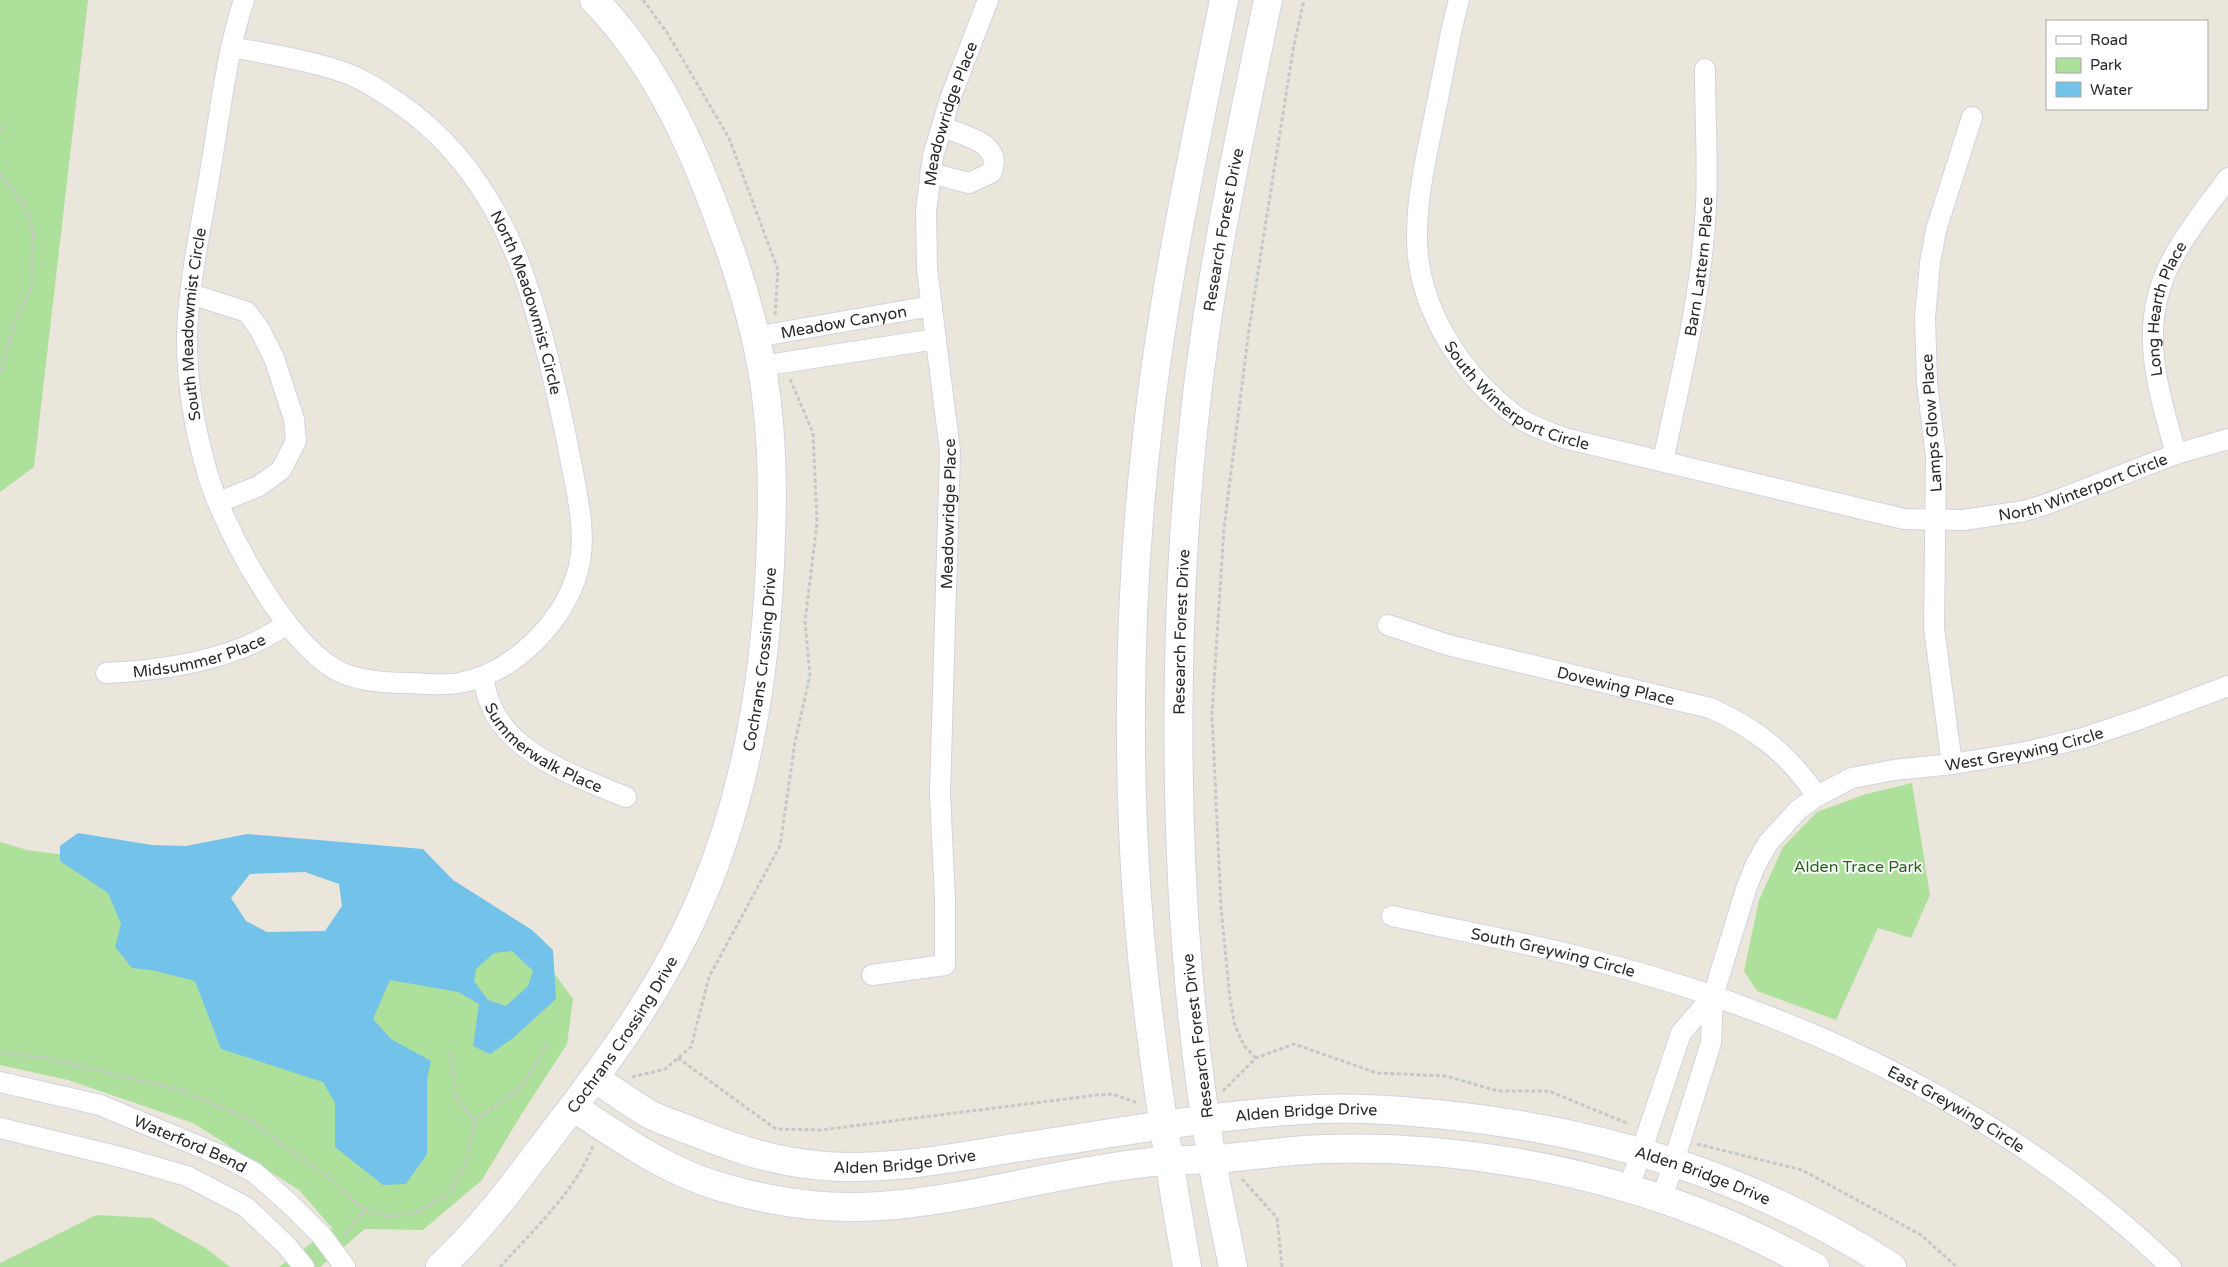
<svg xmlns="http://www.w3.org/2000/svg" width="2228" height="1267" font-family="'Varela Round',sans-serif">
<rect width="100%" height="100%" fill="#ebe6dc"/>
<!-- green -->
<g fill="#ade09a">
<polygon points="0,0 88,0 34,467 0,492"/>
<polygon points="1912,783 1930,895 1911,938 1878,928 1836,1020 1757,991 1744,971 1759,900 1783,847 1817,812 1866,794"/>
<polygon points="0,842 27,850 103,860 256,957 509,939 544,959 573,999 567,1044 521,1115 482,1180 423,1230 365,1229 320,1267 279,1267 332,1228 299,1190 193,1123 68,1080 0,1065"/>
<polygon points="96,1215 152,1218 207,1249 230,1267 0,1267 0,1263"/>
</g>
<!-- water -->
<path fill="#73c2e9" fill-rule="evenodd" d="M78,833L152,845L186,846L247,834L423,849L453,880L532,930L553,950L556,999L512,1039L490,1054L473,1046L479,1004L458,992L390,980L373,1019L391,1039L431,1061L427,1079V1154L406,1184L383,1185L335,1147V1103L323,1082L221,1049L195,981L151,970L132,968L115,947L121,924L108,893L60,861V846ZM305,872L339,884L342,906L325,931L267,932L246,921L231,898L250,874ZM512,951L533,971L528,986L506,1006L488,1000L474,981L476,969L494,953Z"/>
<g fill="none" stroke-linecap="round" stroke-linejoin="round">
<defs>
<g id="street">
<path id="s1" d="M1459,0C1449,35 1444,72 1436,108C1428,150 1417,192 1417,235C1416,307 1462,377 1519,418C1533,427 1549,432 1564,438L1904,519L1963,520L2024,511L2044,505L2176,454L2228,439"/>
<path id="s2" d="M231,47C267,54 304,59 340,71C362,78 381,91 400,104C468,151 508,221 532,300C549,355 561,410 572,467C578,499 587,537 578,570C565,621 513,674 459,683C443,686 424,683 408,683C384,683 353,681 333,668C283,637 225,531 208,475C195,432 187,385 187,339C188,280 203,219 212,160C221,106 227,52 244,0"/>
<path d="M930,173L969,183L991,173C1005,143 962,135 942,127"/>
<polyline points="191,294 247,312 260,330 274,358 294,419 296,441 281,470 259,486 219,502"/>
<path id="s3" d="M755,337L932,306"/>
<polyline points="761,366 936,339"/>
<path id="s4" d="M2176,454C2157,385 2136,323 2174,256C2189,228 2210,203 2228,178"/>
<path id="s5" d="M1663,461C1681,376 1702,293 1706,206C1708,160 1705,114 1705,69"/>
<path id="s6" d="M1388,625L1448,645L1710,708C1756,728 1789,755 1817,796"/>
<path id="s7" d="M106,673C153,671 198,665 242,648C258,642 272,633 287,625"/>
<path id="s8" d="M483,677C485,685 486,695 490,703C509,755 580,778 626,797"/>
<polyline points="1952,764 1934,628 1936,457 1927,383 1925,317 1930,263 1936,230 1972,117"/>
<path id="s9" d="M1392,916C1460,931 1529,943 1596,961C1810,1016 2011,1114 2171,1267"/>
<path id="s10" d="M872,975L945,965V901L940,793L950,451L927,269L926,211L933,156L950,99L988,0"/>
<path id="s11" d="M0,1082L100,1105L227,1158L255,1173L291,1205L322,1236L345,1267"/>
<polyline points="0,1128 124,1158 187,1176 246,1207 286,1245 304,1267"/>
<polyline points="1629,1188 1681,1033 1713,996"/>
<path id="s12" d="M1662,1199L1711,1043L1713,996L1747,886L1756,864L1768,843L1798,810L1817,796L1852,778L1894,770L1952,764L2026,752L2083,738L2140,719L2228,686"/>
</g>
<g id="secondary">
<path id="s13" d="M594,1078C613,1090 632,1104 651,1115C663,1121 676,1125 689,1130C726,1145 765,1159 806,1164C873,1173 941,1160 1008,1149C1110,1134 1214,1114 1318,1109C1360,1107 1404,1111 1446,1115C1608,1132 1755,1178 1892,1267"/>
<path d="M573,1107C620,1138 666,1171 721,1187C772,1202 827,1210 881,1206C967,1200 1051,1174 1136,1164C1166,1160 1197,1160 1227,1158C1259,1155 1291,1150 1324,1149C1449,1145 1581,1167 1698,1212C1739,1227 1777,1247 1815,1267"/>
<path id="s14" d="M440,1267C482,1228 515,1183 549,1138C608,1062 666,983 703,894C751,781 768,658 771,536C773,491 772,448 767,403C760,342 743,283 721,225C692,145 655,62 594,0"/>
<path d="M1187,1267C1173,1187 1160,1107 1150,1026C1125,837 1125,626 1147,436C1163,289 1195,145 1224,0"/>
<path id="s15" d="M1233,1267C1226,1231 1218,1196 1212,1160C1184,997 1176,832 1179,667C1181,556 1189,444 1205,334C1221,222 1245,111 1268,0"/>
</g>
</defs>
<!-- street casing -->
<use href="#street" stroke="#d1d3e2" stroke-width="22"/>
<!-- secondary casing -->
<use href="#secondary" stroke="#d1d3e2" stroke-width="30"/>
<!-- path -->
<g stroke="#c7c7c7" stroke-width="3" stroke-dasharray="4 2.5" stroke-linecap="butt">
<polyline points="643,0 666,31 729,138 778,270 775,315"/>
<polyline points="0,130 4,123"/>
<polyline points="0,174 27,209 33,233 31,288 15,322 0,373"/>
<polyline points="0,1052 46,1058 180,1090 250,1120 332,1181 365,1210 345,1235"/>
<polyline points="678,1058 776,1129 821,1130 1097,1095 1112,1094 1138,1103"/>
<polyline points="1256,1058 1245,1047 1235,1026 1230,999 1221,908 1212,714 1224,528 1249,329 1293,50 1304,0"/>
<polyline points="632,1077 665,1069 691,1047 709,977 780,846 795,742 810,675 805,622 817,523 813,433 790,379"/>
<polyline points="1223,1091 1256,1058 1294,1044 1377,1073 1446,1076 1498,1091 1549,1091 1629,1124"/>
<polyline points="475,1121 522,1086 547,1044"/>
<polyline points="1697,1144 1802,1170 1921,1235 1957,1267"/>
<polyline points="1242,1179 1277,1218 1282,1267"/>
<polyline points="365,1210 389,1217 417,1212 449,1193 466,1164 475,1121 457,1100 450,1051"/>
<path d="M500,1267C531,1232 577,1190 593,1145"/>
</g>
<!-- street -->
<use href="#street" stroke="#fff" stroke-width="20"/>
<!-- secondary -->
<use href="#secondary" stroke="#fff" stroke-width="28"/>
</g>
<g text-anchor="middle" stroke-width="4" stroke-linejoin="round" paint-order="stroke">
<!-- street labels -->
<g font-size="16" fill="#292929" stroke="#fff">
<text dy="6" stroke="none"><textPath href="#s10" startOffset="930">Meadowridge Place</textPath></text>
<text dy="6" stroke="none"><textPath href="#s15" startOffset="1044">Research Forest Drive</textPath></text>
<text dy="6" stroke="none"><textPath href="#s5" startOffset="198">Barn Lattern Place</textPath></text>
<text dy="6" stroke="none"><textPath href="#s2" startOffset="422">North Meadowmist Circle</textPath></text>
<text dy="6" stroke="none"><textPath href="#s4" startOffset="150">Long Hearth Place</textPath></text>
<text dy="6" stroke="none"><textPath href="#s3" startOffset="90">Meadow Canyon</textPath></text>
<text dy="6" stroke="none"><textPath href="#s2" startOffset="1384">South Meadowmist Circle</textPath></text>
<text dy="6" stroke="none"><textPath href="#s1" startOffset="442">South Winterport Circle</textPath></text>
<text transform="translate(1931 423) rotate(-94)" y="6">Lamps Glow Place</text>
<text dy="6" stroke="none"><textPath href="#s1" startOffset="1039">North Winterport Circle</textPath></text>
<text dy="6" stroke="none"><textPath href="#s10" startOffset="525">Meadowridge Place</textPath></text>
<text dy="6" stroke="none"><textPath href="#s15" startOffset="639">Research Forest Drive</textPath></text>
<text dy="6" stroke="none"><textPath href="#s7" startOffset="95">Midsummer Place</textPath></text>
<text dy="6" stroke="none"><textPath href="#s14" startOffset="701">Cochrans Crossing Drive</textPath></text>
<text dy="6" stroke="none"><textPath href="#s6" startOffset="236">Dovewing Place</textPath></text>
<text dy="6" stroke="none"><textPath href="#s8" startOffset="99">Summerwalk Place</textPath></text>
<text dy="6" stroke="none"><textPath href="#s12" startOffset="656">West Greywing Circle</textPath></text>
<text dy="6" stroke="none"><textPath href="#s9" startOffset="165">South Greywing Circle</textPath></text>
<text dy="6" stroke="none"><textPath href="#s14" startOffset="296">Cochrans Crossing Drive</textPath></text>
<text transform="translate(1197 1036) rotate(-97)" y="6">Research Forest Drive</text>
<text dy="6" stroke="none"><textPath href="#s9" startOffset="600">East Greywing Circle</textPath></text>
<text dy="6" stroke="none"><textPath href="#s13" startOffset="735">Alden Bridge Drive</textPath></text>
<text dy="6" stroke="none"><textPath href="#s11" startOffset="201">Waterford Bend</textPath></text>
<text dy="6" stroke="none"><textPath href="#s13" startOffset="330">Alden Bridge Drive</textPath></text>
<text dy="6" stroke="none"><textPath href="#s13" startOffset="1140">Alden Bridge Drive</textPath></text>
</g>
<!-- park labels -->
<g font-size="16" fill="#27631d" stroke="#fff">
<text x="1858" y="872">Alden Trace Park</text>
</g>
</g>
<!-- legend -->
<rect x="2046" y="20" width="162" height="90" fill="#ffffff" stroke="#a9a9a9"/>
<rect x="2056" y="36" width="25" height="8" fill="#ffffff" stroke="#a9a9a9"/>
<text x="2090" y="45" font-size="15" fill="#292929">Road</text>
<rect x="2056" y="58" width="25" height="15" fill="#ade09a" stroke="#a9a9a9"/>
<text x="2090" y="70" font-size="15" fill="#292929">Park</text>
<rect x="2056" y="82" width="25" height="15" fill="#73c2e9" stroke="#a9a9a9"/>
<text x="2090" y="95" font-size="15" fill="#292929">Water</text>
</svg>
